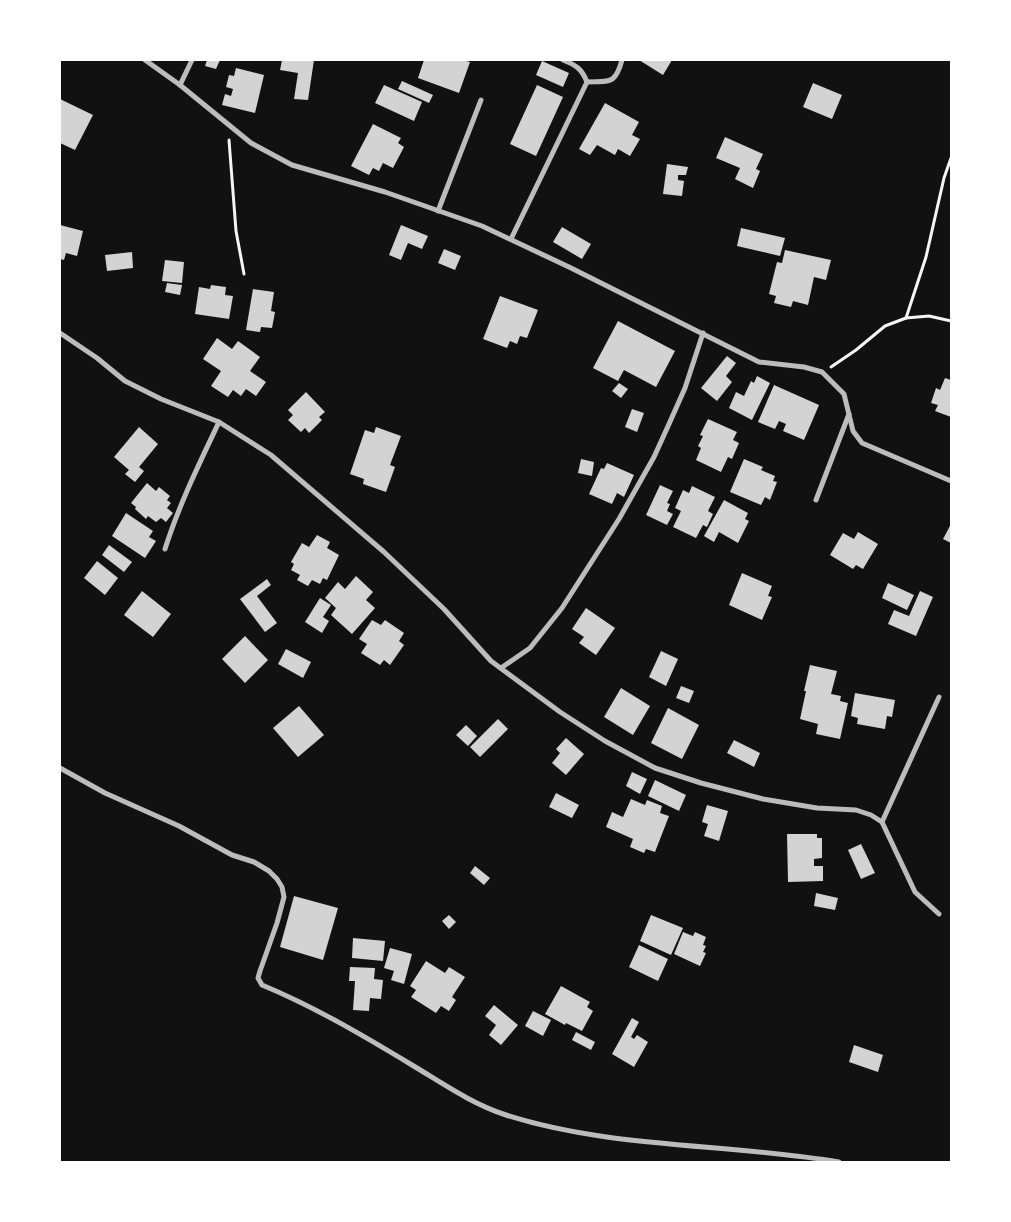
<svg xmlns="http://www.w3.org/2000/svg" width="1011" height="1222" font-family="'Fira Sans',sans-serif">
<rect width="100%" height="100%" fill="#111"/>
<!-- building -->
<g fill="#d3d3d3">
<polygon points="207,60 220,60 216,69 205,66"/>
<polygon points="282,60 314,60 308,100 294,99 298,73 280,70"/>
<polygon points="424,60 463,60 470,62 459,93 418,78"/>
<polygon points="639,60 672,60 663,75"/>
<polygon points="542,61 569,73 563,87 536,75"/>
<polygon points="236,68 264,75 255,113 222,105 225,94 231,96 233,89 226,87 229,75 234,76"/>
<polygon points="402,81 433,95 429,103 398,89"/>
<polygon points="813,83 842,95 832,119 803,107"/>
<polygon points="384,85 422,102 414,121 375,103"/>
<polygon points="537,85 563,97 536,156 510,144"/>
<polygon points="60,99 93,115 75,150 60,143"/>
<polygon points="605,103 639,122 632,135 640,139 630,156 618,149 615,155 597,145 590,155 579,149"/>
<polygon points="373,124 401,138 398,143 404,147 393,168 383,163 379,171 373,168 369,175 351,166"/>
<polygon points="725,137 763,154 756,169 760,171 753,188 735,179 740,168 716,158"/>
<polygon points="667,164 688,167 686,175 678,175 678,180 684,181 682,196 663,194"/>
<polygon points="60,225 83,231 77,256 66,253 64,260 60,259"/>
<polygon points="401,225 428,236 422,249 408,243 401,260 389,255"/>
<polygon points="562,227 591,244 582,259 553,242"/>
<polygon points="741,228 785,238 780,256 737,246"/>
<polygon points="444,249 461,256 455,270 438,263"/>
<polygon points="785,250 831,260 826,280 814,277 808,305 793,301 791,307 774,303 776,296 769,294 777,262 782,263"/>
<polygon points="132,252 133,268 107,271 105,255"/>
<polygon points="165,260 184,262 182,283 162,281"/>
<polygon points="167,283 182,285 180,295 165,292"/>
<polygon points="211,285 226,287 225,295 233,296 229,319 195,314 199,287 210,289"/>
<polygon points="253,289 274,292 271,311 275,312 272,328 261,327 260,332 246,330"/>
<polygon points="500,296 538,310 527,338 520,336 517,344 510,341 507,348 483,339"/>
<polygon points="618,321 675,351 656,387 624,370 618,381 593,368"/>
<polygon points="217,338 232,349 238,341 260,357 250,371 266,382 256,396 246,389 241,396 233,390 228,397 211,386 221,371 203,359"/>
<polygon points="727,356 736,363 726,376 732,382 717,401 701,388"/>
<polygon points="757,376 770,383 752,420 729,408 736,392 744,396 751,381 754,383"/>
<polygon points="945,378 951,380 951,417 935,411 938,405 931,403 936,388 940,390"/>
<polygon points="619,383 628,389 621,398 612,391"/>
<polygon points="774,385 819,405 804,440 783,431 786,424 779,421 775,429 758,422"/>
<polygon points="306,392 325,412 319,417 322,420 309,433 305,428 301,432 288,420 293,415 288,410"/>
<polygon points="632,409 644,413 637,432 625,427"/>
<polygon points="708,419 737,432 733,440 739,443 732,459 728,457 721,472 696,460 701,448 698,446 703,436 700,435"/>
<polygon points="139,427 158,444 139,467 144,471 135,482 125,474 129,470 114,457"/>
<polygon points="376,427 401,436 390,465 395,467 386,492 363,484 364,479 350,474 365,430 374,433"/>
<polygon points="581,459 594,462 592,476 578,473"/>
<polygon points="744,459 763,467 761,470 775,476 773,481 777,482 770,500 765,497 761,505 730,492"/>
<polygon points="607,463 634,475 624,497 617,493 612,504 589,494 601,468 604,469"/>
<polygon points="147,483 156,491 159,487 170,496 167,500 171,503 167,508 173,513 166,522 161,518 156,522 148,516 146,519 135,509 136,507 131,503"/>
<polygon points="660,485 673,491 667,503 670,504 667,511 673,514 667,525 646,515"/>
<polygon points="692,486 715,497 708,511 713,514 707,527 703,525 696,538 673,527 681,511 675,508 683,490 689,493"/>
<polygon points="724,500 748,513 745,519 749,521 738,543 719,532 714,542 704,536"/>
<polygon points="126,513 153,531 149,537 156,541 145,558 112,536"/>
<polygon points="951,524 951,543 943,539"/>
<polygon points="858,532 878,544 863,569 856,565 853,569 830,555 843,533 854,539"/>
<polygon points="317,535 330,542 327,548 339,555 327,580 323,578 320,584 312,580 308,586 297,580 300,575 291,570 294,564 291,562 302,543 309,547"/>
<polygon points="109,545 132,562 124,572 102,555"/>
<polygon points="97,561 118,578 105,595 84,578"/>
<polygon points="742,573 772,586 768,596 772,597 762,620 729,605"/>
<polygon points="356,576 373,592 366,600 375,608 352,634 331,615 336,608 325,598 338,582 345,589"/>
<polygon points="267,579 271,585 257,596 277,623 265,632 240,599"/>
<polygon points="888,583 914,595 907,610 882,598"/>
<polygon points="142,591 171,614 153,637 124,615"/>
<polygon points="920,591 933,597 916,636 888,624 894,610 909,616"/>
<polygon points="320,598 331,605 323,617 329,621 322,633 305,622"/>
<polygon points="586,608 615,628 596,655 579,643 584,637 572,629"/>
<polygon points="372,620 381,625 385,620 404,633 399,641 404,645 390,665 384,660 380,665 361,653 367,644 359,639"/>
<polygon points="245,636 268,660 245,683 222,659"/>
<polygon points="286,649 311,662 303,678 278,664"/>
<polygon points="661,651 678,659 666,686 649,677"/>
<polygon points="810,665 837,671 831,694 841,696 840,701 848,703 840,739 816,734 818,724 800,719 806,691 804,691"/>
<polygon points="681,686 694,691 689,703 676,698"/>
<polygon points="621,688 650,706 633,735 604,717"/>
<polygon points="855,693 895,700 892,717 887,716 885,729 857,724 858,718 851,716"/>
<polygon points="299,706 324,735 298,757 273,728"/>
<polygon points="668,708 699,725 682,759 651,743"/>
<polygon points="498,719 508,729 480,757 470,747"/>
<polygon points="466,725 477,736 468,746 456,735"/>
<polygon points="566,738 584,754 566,775 552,763 560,753 556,749"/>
<polygon points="734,740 760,753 754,767 727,753"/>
<polygon points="632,772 647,779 640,794 626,786"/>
<polygon points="655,780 686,795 679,811 648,796"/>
<polygon points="556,793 579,805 572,818 549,807"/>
<polygon points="631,799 645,805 647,800 662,806 660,813 669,816 655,852 646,849 644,853 630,847 633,839 606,827 612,812 623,817"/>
<polygon points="707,805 728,811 719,841 704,836 708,824 702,822"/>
<polygon points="787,834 817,834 817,838 822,838 822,858 814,859 814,866 823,866 823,881 788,882"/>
<polygon points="861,844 875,873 861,879 848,850"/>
<polygon points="475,866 490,878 484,885 470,873"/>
<polygon points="816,893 838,898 835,910 814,906"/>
<polygon points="294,896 338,908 323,960 280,947"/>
<polygon points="449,915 456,922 449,929 442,921"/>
<polygon points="651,915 683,928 671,955 640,941"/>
<polygon points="683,932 693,936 695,932 706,937 703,945 706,946 703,952 706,953 700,966 674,954"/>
<polygon points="353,938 385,941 383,961 352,958"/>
<polygon points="639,945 668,959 658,981 629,967"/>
<polygon points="390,948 412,954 404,984 391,980 394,971 384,968"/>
<polygon points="426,961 445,973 449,967 465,977 452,997 456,1000 449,1011 441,1006 436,1013 411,997 416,990 410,986"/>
<polygon points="350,967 375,968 374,979 383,980 381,999 370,998 369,1011 353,1010 355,981 349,981"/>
<polygon points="561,986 590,1002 587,1007 593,1011 582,1031 566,1023 565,1025 545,1014"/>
<polygon points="494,1005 518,1025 501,1045 489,1035 496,1025 485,1016"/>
<polygon points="533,1011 551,1020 543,1036 525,1026"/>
<polygon points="632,1018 639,1022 631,1037 634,1039 637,1035 648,1042 634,1067 612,1054"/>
<polygon points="576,1032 595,1042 591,1050 572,1040"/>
<polygon points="854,1045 883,1055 878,1072 849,1062"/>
</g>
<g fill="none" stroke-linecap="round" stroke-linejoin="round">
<!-- path -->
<g stroke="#f5f5f5" stroke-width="3">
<polyline points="229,140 236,231 244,274"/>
<polyline points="906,318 926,257 944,178 951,158"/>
<polyline points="831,367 856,350 885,326 906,318 929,316 951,321"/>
</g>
<!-- minor -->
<g stroke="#bcbcbc" stroke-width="5">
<polyline points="145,60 180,85 251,143 292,165 385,192 482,226 569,267 759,362 804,367 822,372 844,394 853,431 862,443 951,481"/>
<path d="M587,82C610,81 615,85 622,60"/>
<polyline points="180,85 192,60"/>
<polyline points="438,211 481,100"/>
<path d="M511,239L587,82C582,69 576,65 563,60"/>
<polyline points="60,333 97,358 125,381 161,399 219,422 271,455 384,552 444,609 491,661 560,712 605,741 655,768 701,783 763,799 817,808 856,810 871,815 882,822 915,892 939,914"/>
<polyline points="816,500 849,414"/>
<path d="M165,549C179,505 199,464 219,422"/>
<polyline points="501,668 530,648 562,608 619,519 654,457 669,424 685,388 703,333"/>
<path d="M60,768L105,793L179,826L232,855L254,862L269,871L277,879L282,887L284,897L277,923L260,971L258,978L262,985C315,1007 364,1036 412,1065C442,1083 472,1104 506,1115C612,1149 729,1143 839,1162"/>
<polyline points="882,822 939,697"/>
</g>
</g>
<!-- border -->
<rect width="1011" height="1222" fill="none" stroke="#ffffff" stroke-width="122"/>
</svg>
